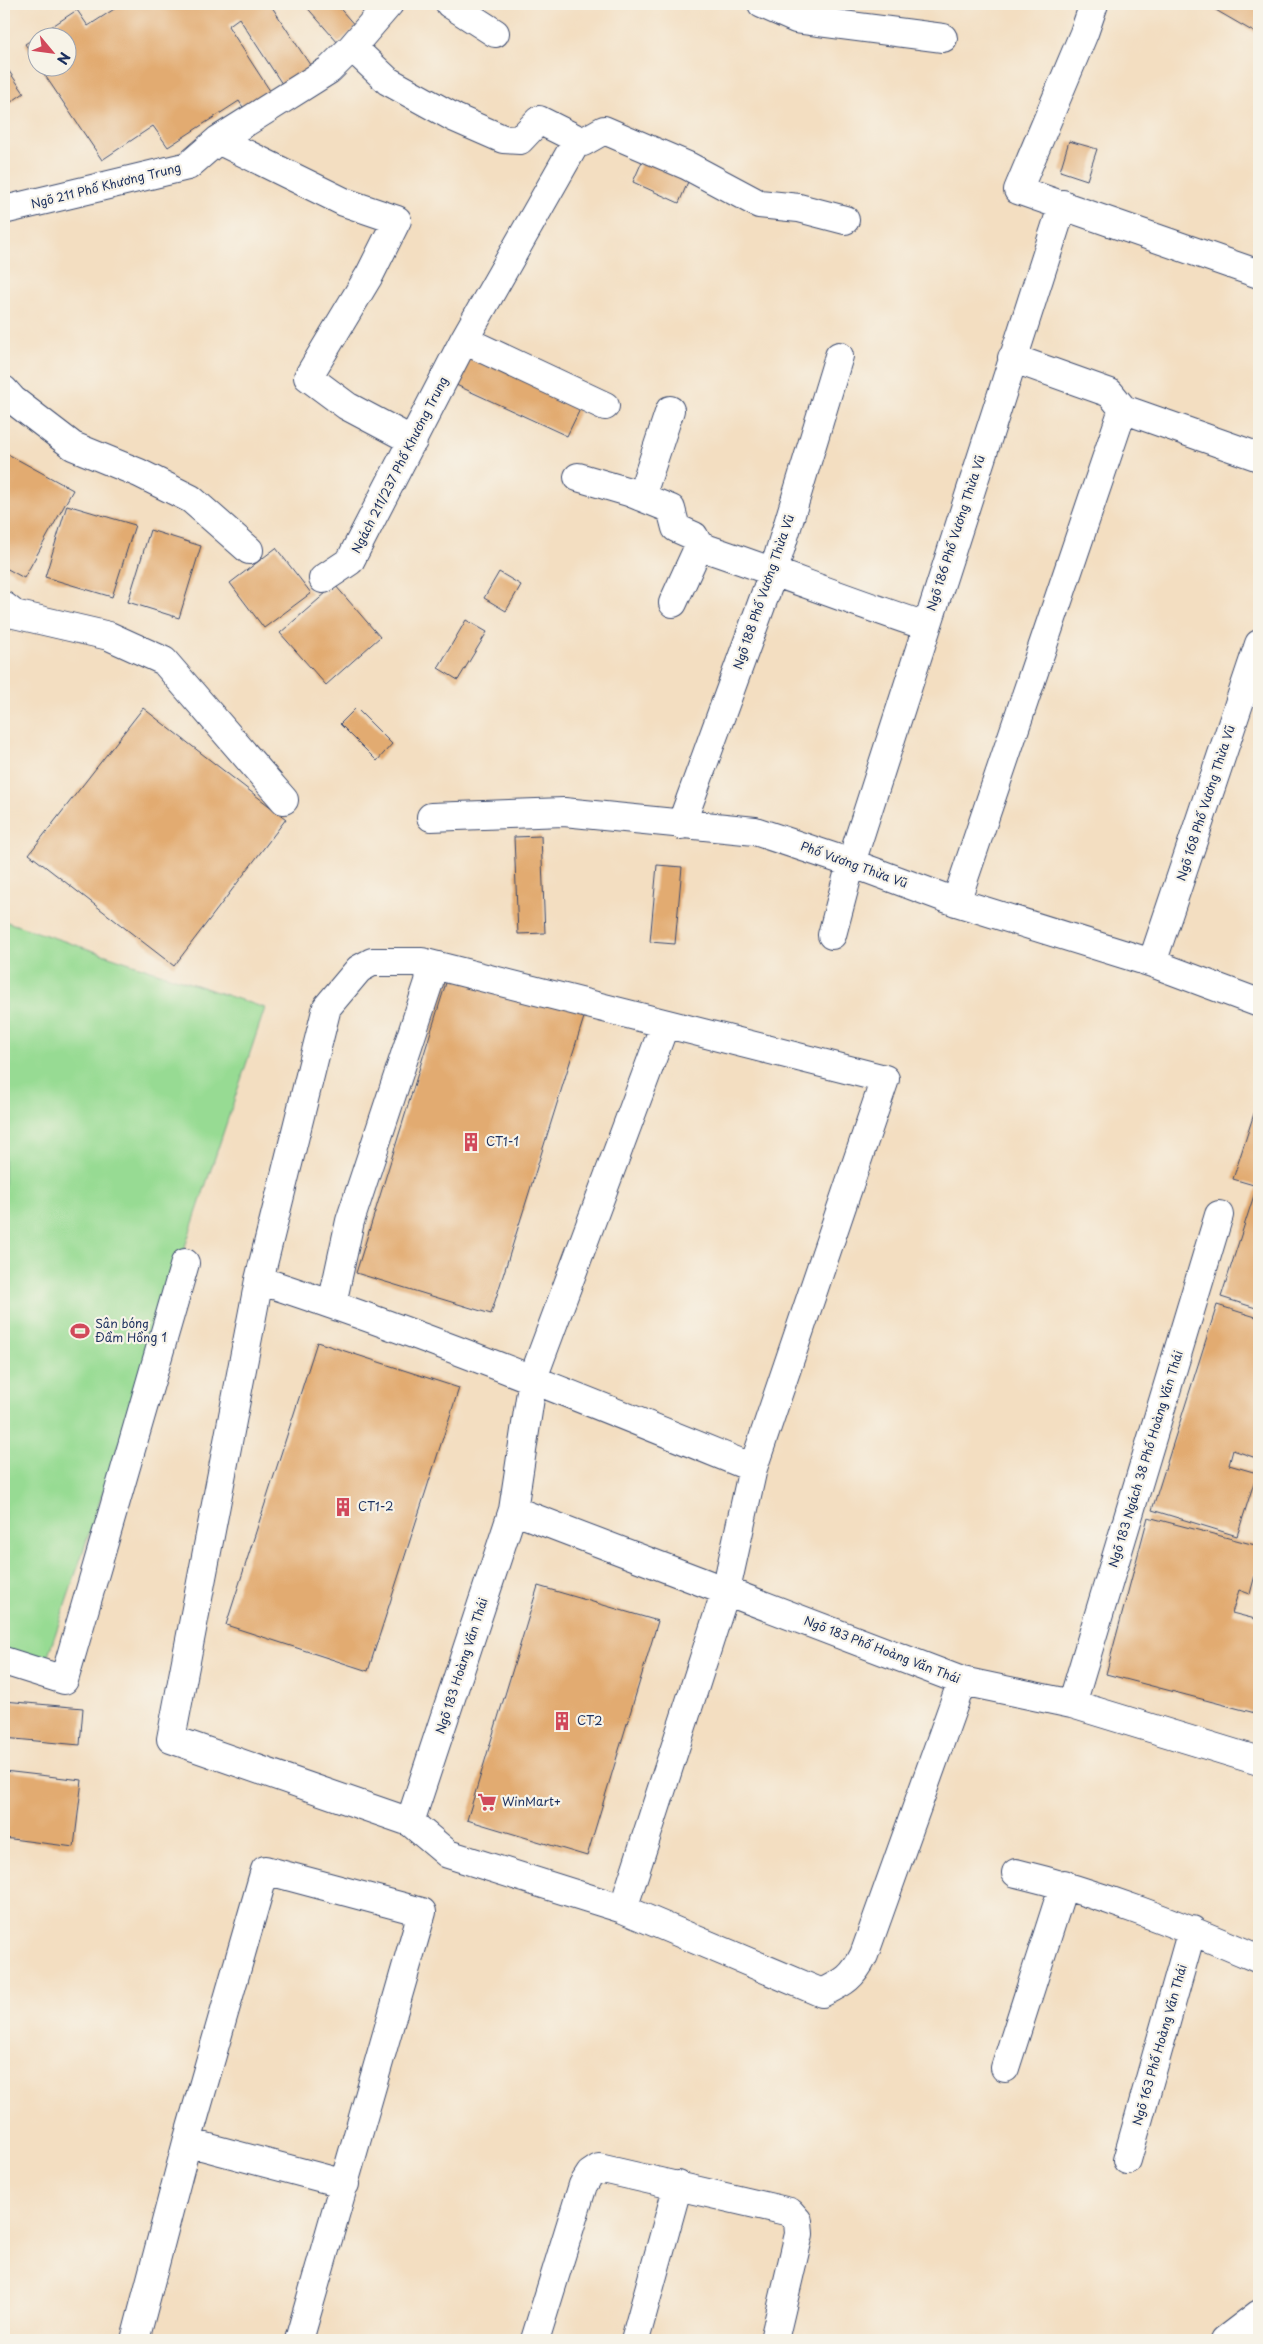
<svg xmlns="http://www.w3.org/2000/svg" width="1263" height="2344" font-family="'Playpen Sans',sans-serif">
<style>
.green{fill:#97db93;stroke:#598578}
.building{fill:#e2ab71}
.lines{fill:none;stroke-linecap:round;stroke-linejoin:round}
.minor-casing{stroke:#3b496d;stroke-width:30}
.minor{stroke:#fff;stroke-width:28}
.labels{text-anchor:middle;stroke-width:4.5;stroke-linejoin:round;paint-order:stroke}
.street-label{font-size:12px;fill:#1b2f5e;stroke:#f7f3e8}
.poi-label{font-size:12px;fill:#1b2f5e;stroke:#f7f3e8;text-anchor:start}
</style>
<rect width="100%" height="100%" fill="#f7f3e8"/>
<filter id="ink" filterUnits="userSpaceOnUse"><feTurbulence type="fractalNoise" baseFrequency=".02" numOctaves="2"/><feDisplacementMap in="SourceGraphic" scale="10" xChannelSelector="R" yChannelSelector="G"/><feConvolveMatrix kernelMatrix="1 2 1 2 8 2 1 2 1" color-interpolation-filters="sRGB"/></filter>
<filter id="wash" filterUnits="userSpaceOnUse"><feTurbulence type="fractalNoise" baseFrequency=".0096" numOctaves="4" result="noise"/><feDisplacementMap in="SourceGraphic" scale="20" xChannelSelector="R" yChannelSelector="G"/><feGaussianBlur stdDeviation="1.12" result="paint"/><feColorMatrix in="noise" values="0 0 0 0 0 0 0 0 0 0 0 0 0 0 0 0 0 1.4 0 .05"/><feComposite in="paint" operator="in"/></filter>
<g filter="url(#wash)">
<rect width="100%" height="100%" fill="#f3dec1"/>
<path class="green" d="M4,921L265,1008L44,1668L4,1655Z"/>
<g id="blocks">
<path class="building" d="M122,4H270L312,68L284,87L239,18L228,26L274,97L248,115L239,101L168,147L153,126L102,160L40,68H68V38H38V63L25,44L77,10L88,26Z
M304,4H336L356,27L338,43Z
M1217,4H1259V35L1214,9Z
M4,64L24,93L4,107Z
M1069,141L1097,149L1087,180L1060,171Z
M644,157L690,177L679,203L633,182Z
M471,348L584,401L567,436L454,384Z
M4,452L73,490L24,578L4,567Z
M67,505L135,525L112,597L45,577Z
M150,530L201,546L179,618L128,602Z
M276,548L311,593L264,628L230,583Z
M499,572L521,585L506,611L484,598Z
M335,585L380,637L326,685L280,633Z
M466,620L487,632L458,680L438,668Z
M143,708L286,819L174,966L29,854Z
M356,708L392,744L377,761L340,724Z
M541,836L545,933L518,934L514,837Z
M657,865L682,867L675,944L650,942Z
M450,970L586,1011L491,1314L356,1273Z
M1259,1098V1309L1221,1297L1257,1186L1233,1179Z
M1217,1305L1259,1318V1459L1233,1450L1229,1465L1257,1473L1237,1536L1152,1510Z
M317,1342L459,1388L368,1671L226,1625Z
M1148,1517L1259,1546V1560L1250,1594L1239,1590L1232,1613L1259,1620V1699L1255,1713L1106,1674Z
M538,1586L658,1621L587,1856L467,1820Z
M4,1701L83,1708L80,1745L4,1738Z
M4,1771L82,1780L74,1847L4,1838Z"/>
</g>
</g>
<g filter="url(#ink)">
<use href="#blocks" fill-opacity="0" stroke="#3b496d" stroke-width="1"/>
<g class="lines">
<g class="minor-casing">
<path id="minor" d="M450,4L495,33
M762,4L796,19L943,38
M1094,4L1084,33L1018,190L1259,274
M352,47L388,81L455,118L503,139L520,140L539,120L583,142L604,130L688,166L759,204L799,208L845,220
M218,140L344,202L397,220L370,274L308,377L347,406L413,441
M4,210L188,166L218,140L329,70L352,47L389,4
M464,340L605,406
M1012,358L1110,393L1123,409
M4,390L13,400L73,446L139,473L191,499L249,550
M1123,409L1259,457
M578,477L629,492L671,509L676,528L694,536L699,546C775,571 849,601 926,626
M641,497L670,410
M323,579L350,561L464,340L578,139
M673,603L699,546
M4,606L14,614L109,636L164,661L284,800
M431,817L564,812L755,831L851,863L956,902L1152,963L1259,1003
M681,825L774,570L839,356
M956,902L1123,409
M832,935L851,863L1063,204
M422,962L885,1079L753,1468L726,1590L623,1909
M1152,963L1259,644
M259,1280C427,1335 590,1402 753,1468
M332,1304L350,1221L429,982C430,973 430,967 422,962H372L359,969L327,1007L259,1280L171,1739L410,1822L448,1854L623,1909L822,1993C845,1982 853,1977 864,1955L962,1681
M513,1510L962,1681L1072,1704L1259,1761
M4,1661L64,1680L185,1263
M1072,1704L1219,1215
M410,1822L513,1510L533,1378L665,1024
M1016,1873C1100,1893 1180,1925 1259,1959
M1005,2068L1064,1884
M187,2142L345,2184
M1127,2160L1192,1930
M135,2340L187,2142L265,1870L422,1912L299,2340
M535,2340L583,2185L590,2174L599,2168L790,2212L798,2221L799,2234L774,2340
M635,2340L678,2185
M1225,2340L1259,2314"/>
</g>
<use href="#minor" class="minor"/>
</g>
</g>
<defs>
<g id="building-bare" transform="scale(1.5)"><path d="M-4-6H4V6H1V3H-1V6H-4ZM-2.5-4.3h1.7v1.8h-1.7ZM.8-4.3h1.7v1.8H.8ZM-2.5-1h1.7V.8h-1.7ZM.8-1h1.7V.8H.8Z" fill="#d1495b" stroke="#f7f3e8" stroke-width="2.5" paint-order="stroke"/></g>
<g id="stadium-bare" transform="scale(1.5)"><path d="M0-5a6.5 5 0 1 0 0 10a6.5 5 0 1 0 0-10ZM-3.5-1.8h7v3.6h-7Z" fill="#d1495b" stroke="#f7f3e8" stroke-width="2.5" paint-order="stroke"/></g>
<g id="supermarket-bare" transform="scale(1.5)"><path d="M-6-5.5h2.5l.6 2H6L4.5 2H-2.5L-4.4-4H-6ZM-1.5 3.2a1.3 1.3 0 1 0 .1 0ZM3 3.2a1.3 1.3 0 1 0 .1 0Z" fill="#d1495b" stroke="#f7f3e8" stroke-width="2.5" paint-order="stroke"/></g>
</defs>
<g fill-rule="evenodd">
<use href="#building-bare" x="471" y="1142"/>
<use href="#stadium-bare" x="80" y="1331"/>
<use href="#building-bare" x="343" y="1507"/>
<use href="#building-bare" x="562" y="1721"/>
<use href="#supermarket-bare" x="487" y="1802"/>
</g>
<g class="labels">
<g class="street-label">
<text transform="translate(106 186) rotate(-14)" y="4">Ngõ 211 Phố Khương Trung</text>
<text transform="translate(400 465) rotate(-63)" y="4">Ngách 211/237 Phố Khương Trung</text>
<text transform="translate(956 533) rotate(-72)" y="4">Ngõ 186 Phố Vương Thừa Vũ</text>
<text transform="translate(764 592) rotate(-71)" y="4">Ngõ 188 Phố Vương Thừa Vũ</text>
<text transform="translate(1206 803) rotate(-72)" y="4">Ngõ 168 Phố Vương Thừa Vũ</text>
<text transform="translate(854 865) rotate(20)" y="4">Phố Vương Thừa Vũ</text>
<text transform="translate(1146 1459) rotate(-73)" y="4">Ngõ 183 Ngách 38 Phố Hoàng Văn Thái</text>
<text transform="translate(882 1650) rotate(21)" y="4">Ngõ 183 Phố Hoàng Văn Thái</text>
<text transform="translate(462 1666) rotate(-72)" y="4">Ngõ 183 Hoàng Văn Thái</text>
<text transform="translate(1160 2045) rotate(-74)" y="4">Ngõ 163 Phố Hoàng Văn Thái</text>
</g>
<g class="poi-label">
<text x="486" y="1146">CT1-1</text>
<text x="95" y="1328">Sân bóng<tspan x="95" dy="14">Đầm Hồng 1</tspan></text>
<text x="358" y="1511">CT1-2</text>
<text x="577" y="1725">CT2</text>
<text x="502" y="1806">WinMart+</text>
</g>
</g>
<rect width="1263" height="2344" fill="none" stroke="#f7f3e8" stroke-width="20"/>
<g transform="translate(52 52) rotate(119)"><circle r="24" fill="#f7f3e8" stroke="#9fa5b1"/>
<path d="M0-4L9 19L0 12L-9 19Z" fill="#d1495b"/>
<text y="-8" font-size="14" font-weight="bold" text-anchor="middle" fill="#1b2f5e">N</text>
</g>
</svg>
